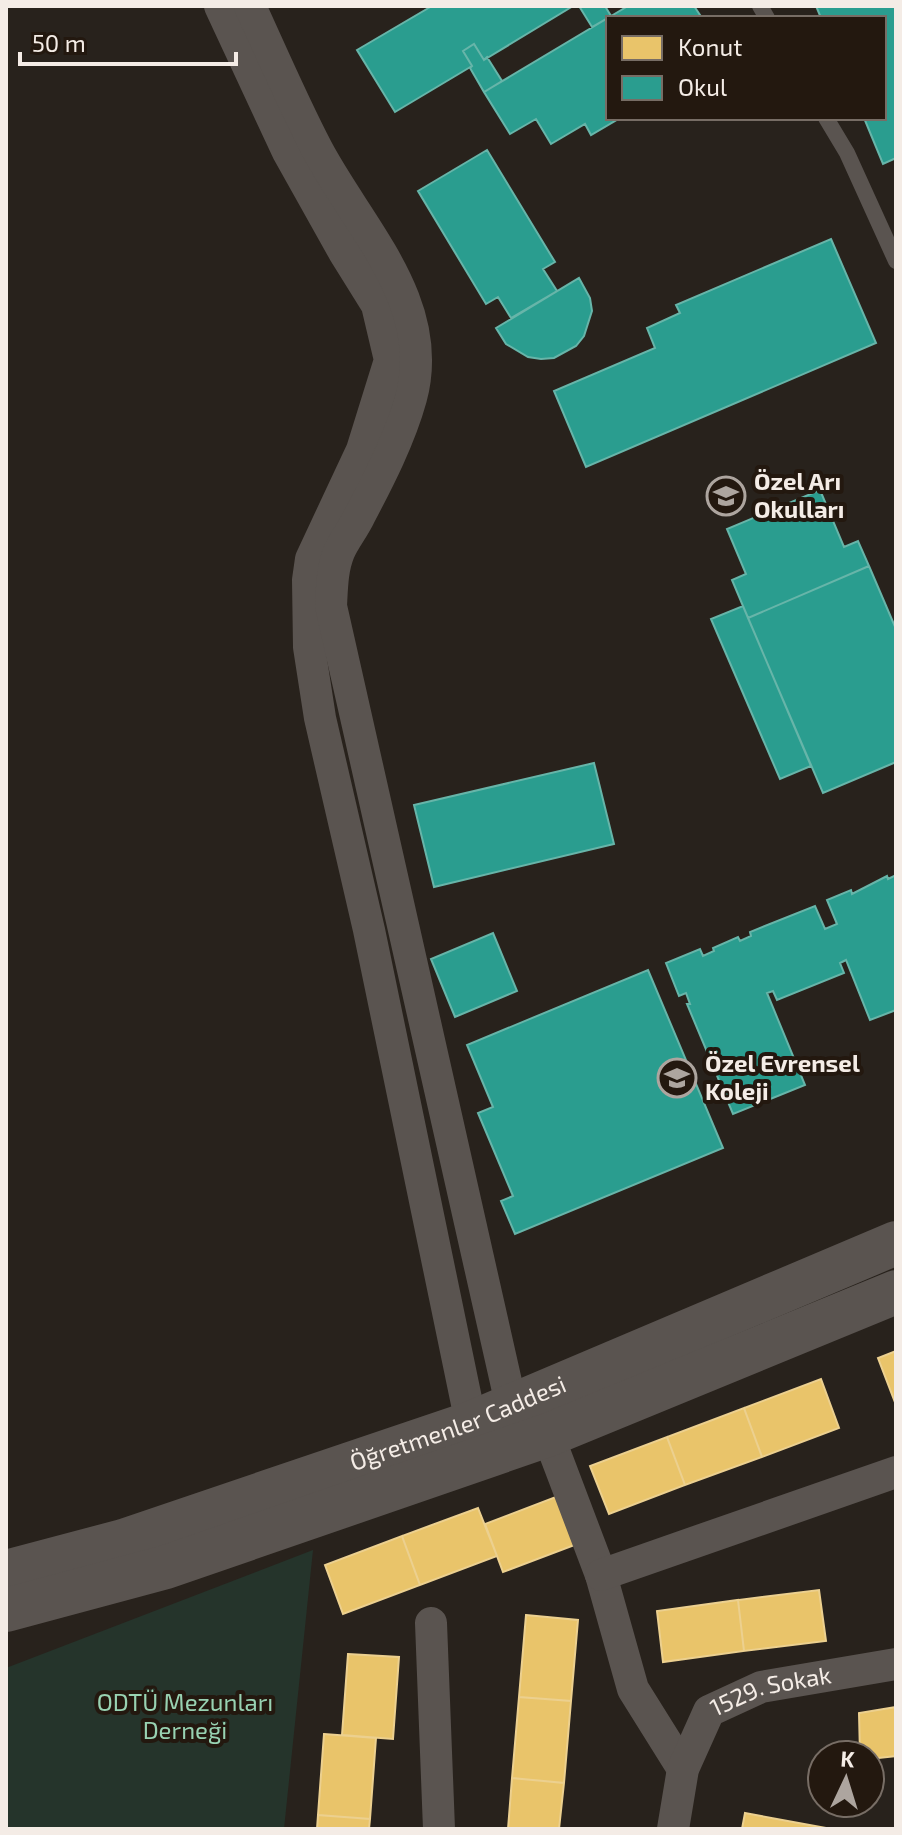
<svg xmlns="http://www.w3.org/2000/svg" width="902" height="1835" font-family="'Exo 2',sans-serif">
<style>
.green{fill:#25342b}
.homes{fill:#e9c46a;stroke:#ecd08f;stroke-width:2}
.schools{fill:#2a9d8f;stroke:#67b5a9;stroke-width:2}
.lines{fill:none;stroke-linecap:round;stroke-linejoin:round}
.lane{stroke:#5a5450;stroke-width:16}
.street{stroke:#5a5450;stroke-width:32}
.secondary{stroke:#5a5450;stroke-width:44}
.labels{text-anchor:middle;stroke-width:8;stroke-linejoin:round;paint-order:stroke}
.poi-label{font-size:24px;font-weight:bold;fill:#f4ece6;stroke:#23180f;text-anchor:start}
.street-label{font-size:24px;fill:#f4ece6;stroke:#23180f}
.park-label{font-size:24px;fill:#98d2b2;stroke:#23180f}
</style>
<rect width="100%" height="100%" fill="#28221c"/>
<path class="green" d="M313,1550L284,1829H6V1668Z"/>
<path class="homes" d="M896,1351V1405L878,1358Z
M821,1379L839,1428L762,1457L744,1408Z
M744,1408L762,1457L685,1485L667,1437Z
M667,1437L685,1485L609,1514L590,1466Z
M561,1495L580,1543L503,1572L485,1524Z
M478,1508L497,1556L420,1585L402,1536Z
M402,1536L420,1585L343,1614L325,1565Z
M819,1590L826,1641L744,1651L738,1600Z
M738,1600L744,1651L663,1662L657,1611Z
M526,1615L578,1620L571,1701L519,1697Z
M348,1654L399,1657L393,1739L342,1735Z
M519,1697L571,1701L564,1783L512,1778Z
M896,1707V1756L870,1759V1755H860L859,1713Z
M324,1734L376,1738L370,1819L318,1815Z
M512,1778L564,1783L559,1829H508Z
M745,1813L826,1828L742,1829Z
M318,1815L370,1819L369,1829H317Z"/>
<path class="schools" d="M432,6H573L484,60L474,44L463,51L472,66L395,112L357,50Z
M579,6H605L611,16L592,27Z
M628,6H694L702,18H608V118H620L591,135L585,124L551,144L536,119L510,134L484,92Z
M816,6H896V158L883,164L864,118H884V18H821Z
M474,44L484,60L487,57L502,81L484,92L470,68L472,66L463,51Z
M487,150L555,262L543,269L557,291L511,318L498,297L486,304L418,191Z
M831,239L876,343L586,467L554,391L655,348L647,328L680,313L676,305Z
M579,278L590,298L592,311L584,336L576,346L554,358L541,359L528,357L506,344L496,328Z
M820,490L844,547L858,541L869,566L748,618L732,580L746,574L727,529Z
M869,566L896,629V762L823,793L748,618Z
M743,606L811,766L780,779L711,619Z
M594,763L614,844L434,887L414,805Z
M896,875V1010L870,1020L846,960L840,963L844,973L777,1000L773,991L767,993L805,1085L733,1114L687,1004H690L686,993L679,996L666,963L700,949L703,956L714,951L713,948L738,937L740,941L751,936L750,932L815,906L825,929L837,924L827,900L851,890L852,894L887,876L888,879Z
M493,933L517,991L455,1017L431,959Z
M648,970L723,1148L515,1234L501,1201L513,1196L478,1113L493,1107L467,1045Z"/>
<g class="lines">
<path class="lane" d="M760,6L767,18
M826,118L847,153L896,261"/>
<g class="street">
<path d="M220,6L288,152L344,252L377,305L390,360L362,450L311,559L308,580L309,647L320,718L369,930L471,1423"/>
<path d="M250,6C272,54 293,103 317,149C358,227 437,303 411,398C400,438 379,479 360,515C354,528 344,540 339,552C332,569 332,588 331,606L511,1404"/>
<path d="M548,1435L601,1575L633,1689L683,1769"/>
<path d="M601,1575L896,1472"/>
<path d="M431,1623L439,1829"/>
<path id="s1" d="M673,1829L683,1769L709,1711L761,1687L896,1664"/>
</g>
<g class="secondary">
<path id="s2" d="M6,1572L123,1541L471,1423L896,1243"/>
<path d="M6,1610L166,1567L548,1435L896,1292"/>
</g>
</g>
<defs>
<g id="school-ring" transform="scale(2)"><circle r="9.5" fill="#23180f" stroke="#ada59f" stroke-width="1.5"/><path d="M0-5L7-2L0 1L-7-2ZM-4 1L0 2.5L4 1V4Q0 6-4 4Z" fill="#ada59f"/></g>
</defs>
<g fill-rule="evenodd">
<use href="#school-ring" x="726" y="496"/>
<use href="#school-ring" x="677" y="1078"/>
</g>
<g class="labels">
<g class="poi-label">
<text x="754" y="490">Özel Arı<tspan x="754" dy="28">Okulları</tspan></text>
<text x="705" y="1072">Özel Evrensel<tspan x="705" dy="28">Koleji</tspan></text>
</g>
<g class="street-label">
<text dy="8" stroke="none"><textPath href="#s2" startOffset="476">Öğretmenler Caddesi</textPath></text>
<text dy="8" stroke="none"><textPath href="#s1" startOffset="190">1529. Sokak</textPath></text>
</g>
<g class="park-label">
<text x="185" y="1711">ODTÜ Mezunları<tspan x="185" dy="28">Derneği</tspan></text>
</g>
</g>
<rect width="902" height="1835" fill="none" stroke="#f4ece6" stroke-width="16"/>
<rect x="606" y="16" width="280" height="104" fill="#23180f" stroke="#776d65" stroke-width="2"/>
<rect x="622" y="36" width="40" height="24" fill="#e9c46a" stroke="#776d65" stroke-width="2"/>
<text x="678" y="56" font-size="24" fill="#f4ece6">Konut</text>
<rect x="622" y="76" width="40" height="24" fill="#2a9d8f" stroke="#776d65" stroke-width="2"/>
<text x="678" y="96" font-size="24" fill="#f4ece6">Okul</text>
<g transform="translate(846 1779) rotate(4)"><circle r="38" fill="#23180f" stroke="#776d65" stroke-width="2"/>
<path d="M0-6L14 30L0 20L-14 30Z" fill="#ada59f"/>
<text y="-12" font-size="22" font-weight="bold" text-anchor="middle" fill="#f4ece6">K</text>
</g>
<path d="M20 52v12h216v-12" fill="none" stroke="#f4ece6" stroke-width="4"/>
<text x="32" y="52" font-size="24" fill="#f4ece6" stroke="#23180f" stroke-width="6" paint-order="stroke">50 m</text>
</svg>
